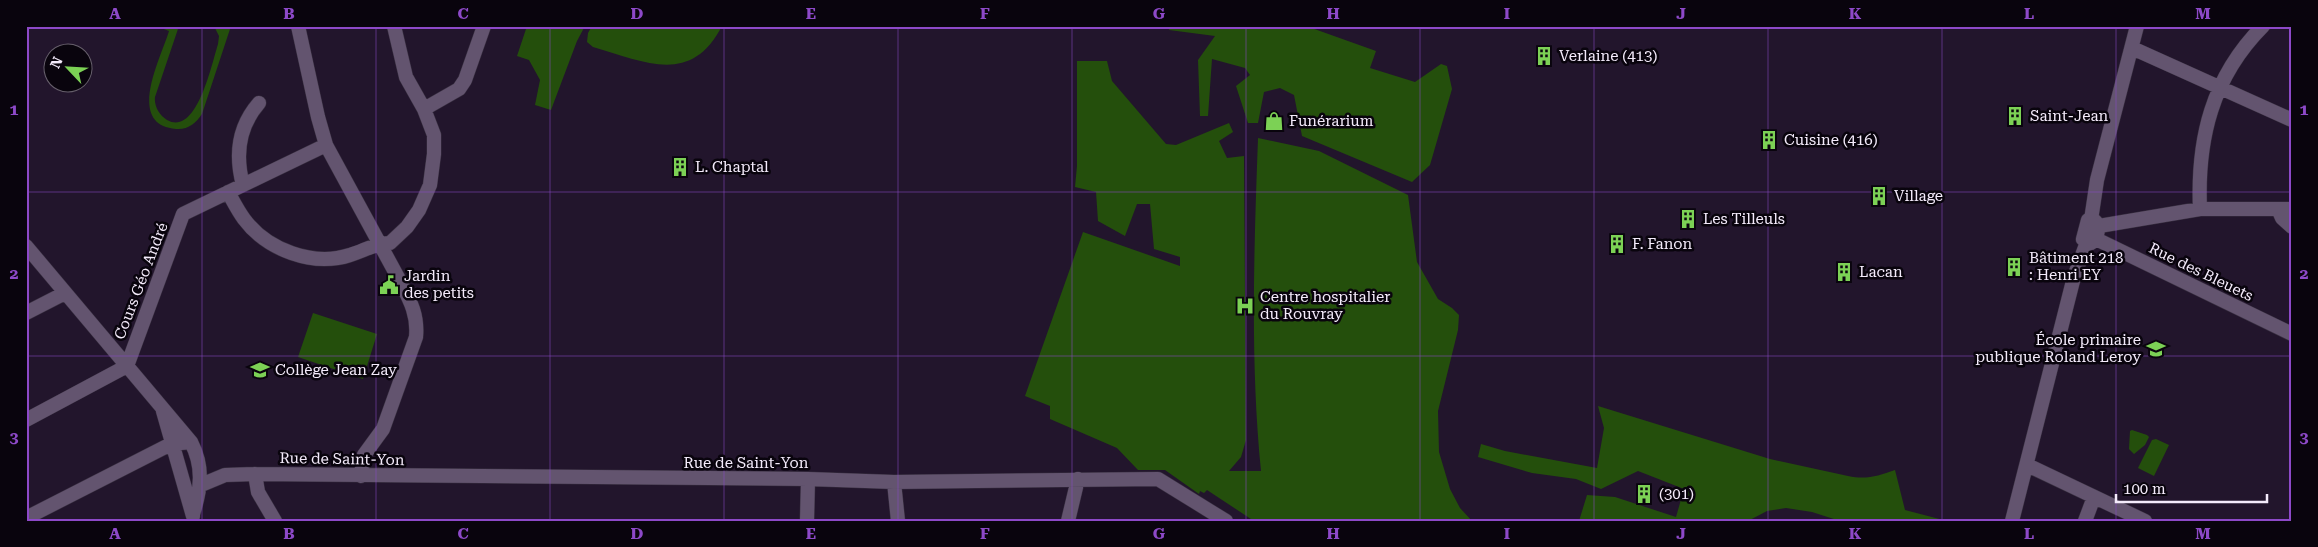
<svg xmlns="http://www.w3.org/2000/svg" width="2318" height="547" font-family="'Roboto Serif',serif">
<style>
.green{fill:#244f0c}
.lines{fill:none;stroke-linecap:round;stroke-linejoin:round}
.minor-casing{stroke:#3a3142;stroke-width:15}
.minor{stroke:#63546f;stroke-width:14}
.grid{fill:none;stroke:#8d49c8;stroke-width:1;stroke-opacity:0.55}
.labels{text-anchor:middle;stroke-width:5;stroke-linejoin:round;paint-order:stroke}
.poi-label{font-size:15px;fill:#f4ebfb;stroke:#09040d;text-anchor:start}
.street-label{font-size:15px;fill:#f4ebfb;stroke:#09040d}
.neatline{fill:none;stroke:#8d49c8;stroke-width:2}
.grid-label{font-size:16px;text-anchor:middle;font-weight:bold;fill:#8d49c8}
</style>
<rect width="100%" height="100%" fill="#22152c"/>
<path class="green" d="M156,26H170V29L171,26H179L155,97C154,106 159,115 167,120C197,137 212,63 218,44L219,36L214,26H223L224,29L225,26H231L202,114C196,123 188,130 176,129C125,125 161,58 169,31Z
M527,26H585L577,41L551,110L535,105L540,80L529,60L517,56Z
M592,26H722C691,86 645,62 593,47L587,42L588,33Z
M1170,26H1306L1376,51L1370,68L1415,82L1441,64L1447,66L1452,89L1430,165L1412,182L1302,136L1294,95L1280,88L1264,92L1258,123H1248L1236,86L1250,75L1245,68L1212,59L1208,116H1200L1198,60L1215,36L1169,30Z
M1077,61H1107L1112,81L1166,144L1176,145L1229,123L1233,132L1219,141L1227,158L1244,156L1246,440L1241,457L1229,471H1261C1250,360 1254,249 1258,138L1319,151L1408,195L1417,262L1438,299L1452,308L1459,315L1458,330L1438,411L1439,452L1450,489L1460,508L1472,521H1254L1207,490L1204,493L1200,491L1199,494L1165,470H1138L1117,448L1050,419V406L1025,396L1083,232L1180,266V257L1154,249L1150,204H1137L1125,236L1098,221L1096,192L1075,187L1077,166Z
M313,313L377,334L363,379L298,357Z
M1598,406L1770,459L1848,476C1866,480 1878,476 1895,470L1905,510L1947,521H1840L1812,512L1786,508L1767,511L1748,521H1579L1587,495L1615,497L1676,517L1684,489L1638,471L1601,489L1576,479L1532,473L1478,457L1481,444L1505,451L1597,468L1604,428Z
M2132,430L2147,435L2149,437L2145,445L2134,454L2129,449L2130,431Z
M2156,439L2169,445L2154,476L2138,468L2152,440Z"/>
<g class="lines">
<g class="minor-casing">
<path id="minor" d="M298,26L318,117L326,145L401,283C411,302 418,316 416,337L383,429L364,455L361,476
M2132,48L2292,120
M424,109L459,89L465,80L484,26
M243,185C235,155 238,127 259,103
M228,192C233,201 238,211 244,219C267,250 313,267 350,255C364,251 375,243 390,243L407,227L419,210L430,185L434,154V135L424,109L406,77L394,26
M2200,209C2197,139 2212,77 2263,26
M2278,209L2282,218L2292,227
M2088,220L2095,221L2099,226L2096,239L2091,243L2083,239Z
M2091,220L2097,180L2137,26
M2099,226L2200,209H2292
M2096,239L2292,334
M26,246L191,442C204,467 201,489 193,514
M26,313L65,293
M163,411L193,516
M26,420L127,366L183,214L326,145
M2027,465L2145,521
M255,474L258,492L275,521
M894,482L898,521
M201,485L225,475L255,474L808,479L894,482L1158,479L1226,521
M26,518L171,444L191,442
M807,521L808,479
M1068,521L1078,479
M2012,521L2074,277L2087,242
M2085,521L2094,497"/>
</g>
<use href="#minor" class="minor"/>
</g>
<path class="grid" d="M202,26V521M376,26V521M550,26V521M724,26V521M898,26V521M1072,26V521M1246,26V521M1420,26V521M1594,26V521M1768,26V521M1942,26V521M2116,26V521M26,192H2292M26,356H2292"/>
<defs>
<g id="building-bare" transform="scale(1.5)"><path d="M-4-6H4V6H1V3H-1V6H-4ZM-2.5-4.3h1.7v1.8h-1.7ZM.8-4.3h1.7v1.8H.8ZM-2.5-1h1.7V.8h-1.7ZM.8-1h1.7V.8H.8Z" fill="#7cd155" stroke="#09040d" stroke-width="2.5" paint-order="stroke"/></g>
<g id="shop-bare" transform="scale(1.5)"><path d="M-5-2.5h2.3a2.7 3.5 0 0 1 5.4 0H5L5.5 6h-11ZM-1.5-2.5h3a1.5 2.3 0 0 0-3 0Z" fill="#7cd155" stroke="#09040d" stroke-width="2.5" paint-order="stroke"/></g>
<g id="civic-bare" transform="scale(1.5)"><path d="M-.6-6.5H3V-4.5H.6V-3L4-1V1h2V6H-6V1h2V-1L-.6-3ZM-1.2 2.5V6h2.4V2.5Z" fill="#7cd155" stroke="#09040d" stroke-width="2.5" paint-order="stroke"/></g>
<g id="hospital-bare" transform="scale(1.5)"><path d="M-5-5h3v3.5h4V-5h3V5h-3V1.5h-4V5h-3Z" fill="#7cd155" stroke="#09040d" stroke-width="2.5" paint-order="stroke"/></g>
<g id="school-bare" transform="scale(1.5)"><path d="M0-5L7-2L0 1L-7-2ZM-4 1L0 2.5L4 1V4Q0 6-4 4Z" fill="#7cd155" stroke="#09040d" stroke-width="2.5" paint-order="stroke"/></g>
</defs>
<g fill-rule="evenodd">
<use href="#building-bare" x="1544" y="56"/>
<use href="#building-bare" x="2015" y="116"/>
<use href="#shop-bare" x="1274" y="121"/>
<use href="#building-bare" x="1769" y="140"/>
<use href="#building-bare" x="680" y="167"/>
<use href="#building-bare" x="1879" y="196"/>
<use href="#building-bare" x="1688" y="219"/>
<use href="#building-bare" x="1617" y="244"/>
<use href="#building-bare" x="2014" y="267"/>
<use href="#building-bare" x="1844" y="272"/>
<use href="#civic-bare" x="389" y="285"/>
<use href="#hospital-bare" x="1245" y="306"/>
<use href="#school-bare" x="2156" y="349"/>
<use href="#school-bare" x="260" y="370"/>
<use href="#building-bare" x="1644" y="494"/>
</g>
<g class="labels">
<g class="poi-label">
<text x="1559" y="61">Verlaine (413)</text>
<text x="2030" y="121">Saint-Jean</text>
<text x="1289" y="126">Funérarium</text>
<text x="1784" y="145">Cuisine (416)</text>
<text x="695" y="172">L. Chaptal</text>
<text x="1894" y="201">Village</text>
<text x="1703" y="224">Les Tilleuls</text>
<text x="1632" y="249">F. Fanon</text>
<text x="2029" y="263">Bâtiment 218<tspan x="2029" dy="17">: Henri EY</tspan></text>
<text x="1859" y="277">Lacan</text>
<text x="404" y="281">Jardin<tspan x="404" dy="17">des petits</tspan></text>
<text x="1260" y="302">Centre hospitalier<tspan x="1260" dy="17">du Rouvray</tspan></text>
<text x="2141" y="345" text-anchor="end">École primaire<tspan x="2141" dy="17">publique Roland Leroy</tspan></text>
<text x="275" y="375">Collège Jean Zay</text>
<text x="1659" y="499">(301)</text>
</g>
<g class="street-label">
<text transform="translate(2201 272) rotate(26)" y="5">Rue des Bleuets</text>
<text transform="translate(141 281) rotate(-69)" y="5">Cours Géo André</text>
<text transform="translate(342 459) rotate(1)" y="5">Rue de Saint-Yon</text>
<text x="746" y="468">Rue de Saint-Yon</text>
</g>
</g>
<rect width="2318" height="547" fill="none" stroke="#09040d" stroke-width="55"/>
<g transform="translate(68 68) rotate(295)"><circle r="24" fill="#09040d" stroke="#67606c"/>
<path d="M0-4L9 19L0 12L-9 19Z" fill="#7cd155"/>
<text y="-8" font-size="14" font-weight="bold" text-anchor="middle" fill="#f4ebfb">N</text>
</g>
<path d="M2116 494v8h151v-8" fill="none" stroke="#f4ebfb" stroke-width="2.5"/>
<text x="2123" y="494" font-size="15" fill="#f4ebfb" stroke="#09040d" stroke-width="4" paint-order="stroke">100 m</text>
<rect x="28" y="28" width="2262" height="492" class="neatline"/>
<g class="grid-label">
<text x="115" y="19">A</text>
<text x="289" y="19">B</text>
<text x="463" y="19">C</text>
<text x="637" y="19">D</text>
<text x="811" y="19">E</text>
<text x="985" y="19">F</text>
<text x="1159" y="19">G</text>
<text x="1333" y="19">H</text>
<text x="1507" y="19">I</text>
<text x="1681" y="19">J</text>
<text x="1855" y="19">K</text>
<text x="2029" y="19">L</text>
<text x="2203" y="19">M</text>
<text x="14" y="115">1</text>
<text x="2304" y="115">1</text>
<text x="14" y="279">2</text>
<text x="2304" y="279">2</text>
<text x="14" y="443">3</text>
<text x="2304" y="443">3</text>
<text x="115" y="539">A</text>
<text x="289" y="539">B</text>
<text x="463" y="539">C</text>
<text x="637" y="539">D</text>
<text x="811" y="539">E</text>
<text x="985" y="539">F</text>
<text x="1159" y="539">G</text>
<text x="1333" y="539">H</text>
<text x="1507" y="539">I</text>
<text x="1681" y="539">J</text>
<text x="1855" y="539">K</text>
<text x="2029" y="539">L</text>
<text x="2203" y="539">M</text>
</g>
</svg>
